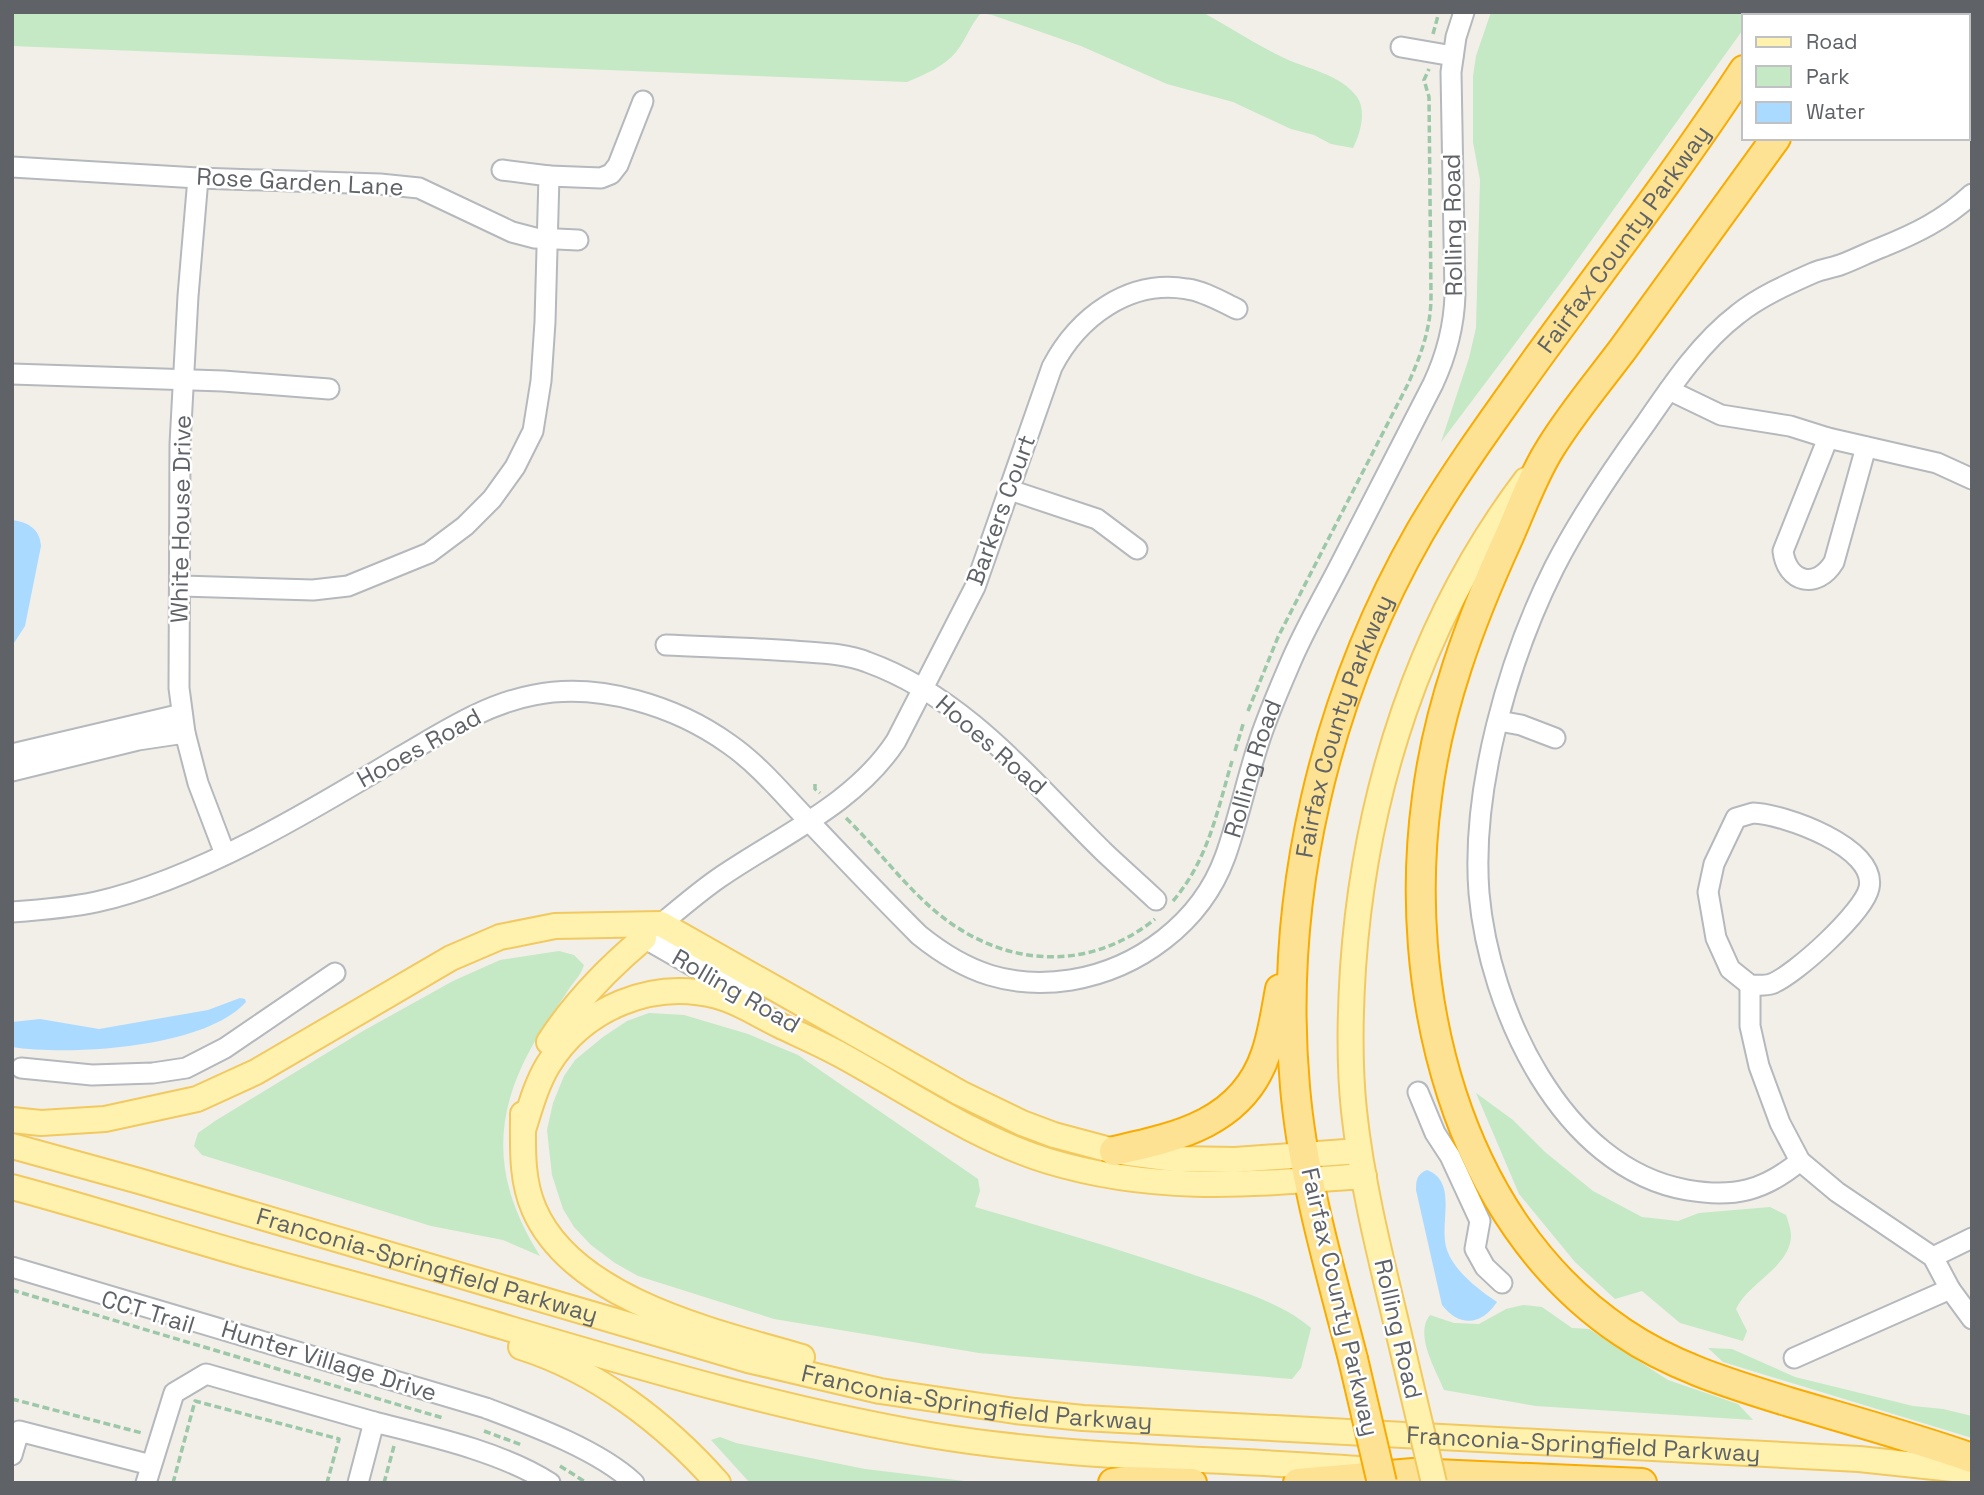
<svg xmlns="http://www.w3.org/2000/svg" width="1984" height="1495" font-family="'Space Grotesk',sans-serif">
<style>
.green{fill:#c5e8c5}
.water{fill:#aadaff}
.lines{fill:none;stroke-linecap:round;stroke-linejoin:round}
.minor-casing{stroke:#b5b8bc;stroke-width:23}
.major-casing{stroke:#f2c960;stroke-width:28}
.highway-casing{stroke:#f9ab00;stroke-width:32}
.path{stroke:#9cc7a9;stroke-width:3.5;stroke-dasharray:7 3.5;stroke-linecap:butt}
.minor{stroke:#fff;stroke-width:19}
.major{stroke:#fff2af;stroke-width:24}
.highway{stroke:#fde293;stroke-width:28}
.major-bridge-casing{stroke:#f2c960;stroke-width:28;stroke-linecap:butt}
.highway-bridge-casing{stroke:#f9ab00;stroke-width:32;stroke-linecap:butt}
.major-bridge{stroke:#fff2af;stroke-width:24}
.highway-bridge{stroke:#fde293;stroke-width:28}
.labels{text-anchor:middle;stroke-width:5;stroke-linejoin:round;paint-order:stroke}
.street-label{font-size:24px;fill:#5f6368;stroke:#fff}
</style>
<rect width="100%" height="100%" fill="#f1efe8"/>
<path class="green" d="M12,12H1202C1229,27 1255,44 1282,57C1306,69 1341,74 1357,97C1367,111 1360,134 1353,148L1331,144L1314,135L1291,129L1233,102L1167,84L1081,46L992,15L981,13C970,25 966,40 956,52C945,66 924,75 907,82L12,46Z
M1491,12H1753L1751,16H1744L1742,31L1565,277L1441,442L1469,358L1476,328L1480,180L1473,142V76L1476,56Z
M559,951L574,955L584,965C580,977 573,982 567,992C559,1004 551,1016 543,1028C492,1108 489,1175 540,1256L503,1240L431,1226L202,1155L194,1146L198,1133L215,1121L363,1031L453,981L500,960Z
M649,1013L684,1015L748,1034L798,1055L978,1179L980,1191L975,1207C1051,1229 1126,1251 1200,1277C1237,1290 1281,1302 1311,1328L1301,1368L1292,1379L979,1353L774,1319L638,1276L615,1263L591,1245L574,1227L563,1209L552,1175L547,1130L553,1103L564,1076L575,1060L603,1037L627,1021Z
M1476,1093L1513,1120L1545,1152L1593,1191L1642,1217L1678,1221L1699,1213L1770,1207L1786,1215C1788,1221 1791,1229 1791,1236C1790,1267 1747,1284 1736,1309L1747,1331L1743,1341L1680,1323L1642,1291L1615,1299L1575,1262L1519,1194Z
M1523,1305L1542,1307L1572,1328L1589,1329L1668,1380L1738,1404L1753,1420L1536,1406L1444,1390C1436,1370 1414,1335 1430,1315L1454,1323L1479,1324L1506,1309Z
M1708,1348L1732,1349L1795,1377L1913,1406L1943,1409L1972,1416V1438L1723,1362Z
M720,1437L736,1443L865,1469L981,1483H750L711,1440Z"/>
<path class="water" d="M12,520C28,522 40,529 41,546L25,626L12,646Z
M240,998L245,999L246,1002C205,1048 70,1056 12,1047V1022L40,1019L99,1029L208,1010Z
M1427,1170C1459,1182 1438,1225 1447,1250C1454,1271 1479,1290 1497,1302C1482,1325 1460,1328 1442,1305L1416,1190C1416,1180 1417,1174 1427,1170Z"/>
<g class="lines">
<g class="minor-casing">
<g id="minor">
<path d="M1401,47L1453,56"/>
<path d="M12,167L198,178L380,184L419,188L512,232L535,238L578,240"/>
<path d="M549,176L601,178L611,174L618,165L643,101"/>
<path d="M198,178L188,296L180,444L179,688L185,733L198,783L225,854"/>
<path d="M12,374L223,381L329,389"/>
<path d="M1669,390L1721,415L1790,426L1828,438L1937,463L1972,479"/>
<path d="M1828,438L1783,551C1787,583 1817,590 1834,562L1866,447"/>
<path d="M1010,490L1097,519L1137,549"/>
<path d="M181,586L313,590L348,586L429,553L465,526L492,499L515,467L533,431L541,381L545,322L549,176L502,170"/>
<path d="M666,645C709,647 751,648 794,651C818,653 844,653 867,662C967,698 1032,782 1105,853C1122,869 1139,884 1156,900"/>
<path d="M1499,721L1521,725L1555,738"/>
<path d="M12,754L182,714"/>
<path d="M12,771L138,740L185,733"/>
<path d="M1753,813C1783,814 1878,847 1869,888C1864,912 1794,976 1771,984C1765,986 1757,985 1750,985L1730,969L1716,938L1708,892L1714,864L1736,818Z"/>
<path id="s1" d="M12,912C40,910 68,908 96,902C150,890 204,866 253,841C304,815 352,786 400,757C442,733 485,704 534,695C599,682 676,706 729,744C758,764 781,792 805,817C843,857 880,896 919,935C966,973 1010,989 1071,980C1138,969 1201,923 1225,857C1238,821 1246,782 1258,745C1266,719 1278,692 1289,666C1303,632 1322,600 1339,567C1370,506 1402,445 1433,384C1447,354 1454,327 1455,295L1451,72L1456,37L1464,12"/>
<path d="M1750,985V1026L1759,1066L1780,1123L1800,1161L1837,1192L1933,1257L1950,1289L1972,1319"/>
<path d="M754,1001L644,938C669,918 693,896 719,878C780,836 855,804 896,741L975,587L1052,367C1078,317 1129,279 1187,289C1204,291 1222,302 1237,309"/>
<path d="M21,1068L92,1075L153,1073L186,1068L225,1048L335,973"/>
<path d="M1418,1092L1435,1133L1450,1156L1480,1221L1475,1249L1485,1267L1502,1283"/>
<path d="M1800,1161C1764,1191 1734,1198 1687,1190C1561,1168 1489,1008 1479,893C1471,790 1508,660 1554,568C1580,517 1612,470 1646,423C1672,385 1701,342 1738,314C1759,297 1788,284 1813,273C1822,269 1831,268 1840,265C1854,260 1867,253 1880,248C1915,234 1944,220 1972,194"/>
<path d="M1933,1257L1972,1238"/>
<path d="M12,1267L486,1408C531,1425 599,1450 634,1483"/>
<path d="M1794,1358L1950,1289"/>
<path d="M12,1455L19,1431L151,1465"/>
<path d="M146,1483L174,1393L206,1374L374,1422"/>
<path d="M358,1483L374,1422C430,1436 502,1452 550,1483"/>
</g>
</g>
<g class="major-casing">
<g id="major">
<path d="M549,1042C575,1002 607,969 644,938"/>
<path d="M523,1114C523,1147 521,1179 534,1209C573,1300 716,1332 802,1357"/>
<path d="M12,1120L41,1123L105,1119L197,1099L256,1072L451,958L500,937L555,926L661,924L960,1093L1022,1123L1054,1135L1114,1151L1175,1159L1235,1160L1359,1151"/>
<path d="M523,1130C530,1108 536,1085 548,1065C583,1008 652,979 717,996C740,1002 758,1015 779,1025C800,1035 821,1044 841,1055C909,1092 974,1138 1048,1161C1157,1194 1253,1184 1364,1176"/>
<path id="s2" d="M12,1146L139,1181L748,1360L880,1391L1015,1411L1083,1418L1859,1459L1972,1471"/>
<path d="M12,1187C91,1208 168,1233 246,1255C326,1277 407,1298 487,1322C633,1365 779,1409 930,1435C1072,1459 1216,1458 1359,1469"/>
<path d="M521,1347C597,1371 665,1423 718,1483"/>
<path d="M1405,1360C1386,1278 1363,1195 1354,1111C1349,1064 1350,1015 1353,968C1365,793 1420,620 1526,480"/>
</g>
</g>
<g class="highway-casing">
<g id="highway">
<path d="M1778,16L1780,12"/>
<path d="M1852,16L1854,12"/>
<path d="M1776,138C1725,208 1674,278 1623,349C1599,381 1572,413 1551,447C1533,475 1521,510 1507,541C1470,622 1438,708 1427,797C1401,988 1454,1219 1622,1332C1673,1367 1731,1384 1789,1402C1850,1420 1912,1437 1972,1458"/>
<path d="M1114,1151C1177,1137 1243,1123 1266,1053C1273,1033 1276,1010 1280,989"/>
<path id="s3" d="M1353,1359C1330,1270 1303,1180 1295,1087C1278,896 1325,698 1420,532C1455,472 1496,416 1536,360C1606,264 1679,169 1744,70"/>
<path d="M1113,1483L1128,1481L1192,1483"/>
<path d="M1298,1483L1413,1473L1642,1483"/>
</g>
</g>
<path class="path" d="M1433,34L1439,12
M1248,711L1278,637L1408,384C1421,355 1431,328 1431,296L1429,97L1424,80L1429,69
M1235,751L1244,721
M815,784V789L820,793
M846,818C877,848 902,883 935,911C1001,967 1087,974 1155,919
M1173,901C1208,860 1217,812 1232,761
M12,1290L443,1418
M12,1399L142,1433
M484,1431L522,1445
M560,1466L587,1483
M173,1483L195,1401L339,1439L327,1483
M384,1483L394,1446"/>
<use href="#minor" class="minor"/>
<use href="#major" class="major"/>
<use href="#highway" class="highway"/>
<g class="major-bridge-casing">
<path id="major-bridge" d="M1405,1360L1434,1483"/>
</g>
<g class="highway-bridge-casing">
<path id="highway-bridge" d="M1353,1359L1382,1483"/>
</g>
<use href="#major-bridge" class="major-bridge"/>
<use href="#highway-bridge" class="highway-bridge"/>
</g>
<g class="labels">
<g class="street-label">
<text transform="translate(300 182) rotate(3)" y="8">Rose Garden Lane</text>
<text transform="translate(1453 225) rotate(-91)" y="8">Rolling Road</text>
<text dy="8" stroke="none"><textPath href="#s3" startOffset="1213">Fairfax County Parkway</textPath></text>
<text transform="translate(1001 510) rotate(-70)" y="8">Barkers Court</text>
<text transform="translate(181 519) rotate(-89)" y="8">White House Drive</text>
<text dy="8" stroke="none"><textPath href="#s3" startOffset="646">Fairfax County Parkway</textPath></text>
<text transform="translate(991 745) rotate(41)" y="8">Hooes Road</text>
<text transform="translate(419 748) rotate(-29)" y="8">Hooes Road</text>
<text dy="8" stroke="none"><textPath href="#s1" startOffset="1510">Rolling Road</textPath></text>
<text transform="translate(736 991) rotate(30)" y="8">Rolling Road</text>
<text dy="8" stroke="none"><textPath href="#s2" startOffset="432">Franconia-Springfield Parkway</textPath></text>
<text transform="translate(1340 1302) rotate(77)" y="8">Fairfax County Parkway</text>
<text transform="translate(148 1312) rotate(17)" y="8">CCT Trail</text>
<text transform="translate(1398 1329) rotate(77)" y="8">Rolling Road</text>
<text transform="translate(329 1361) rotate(17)" y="8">Hunter Village Drive</text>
<text dy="8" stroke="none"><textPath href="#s2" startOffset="999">Franconia-Springfield Parkway</textPath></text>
<text dy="8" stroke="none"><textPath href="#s2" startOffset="1608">Franconia-Springfield Parkway</textPath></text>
</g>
</g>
<rect width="1984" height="1495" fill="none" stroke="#5f6368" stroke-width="28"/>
<rect x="1742" y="14" width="228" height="126" fill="#ffffff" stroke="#bfc1c3" stroke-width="2"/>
<rect x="1756" y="37" width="35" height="10" fill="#fff2af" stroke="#bfc1c3" stroke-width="2"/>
<text x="1806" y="49" font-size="21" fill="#5f6368">Road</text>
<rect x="1756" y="66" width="35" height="21" fill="#c5e8c5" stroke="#bfc1c3" stroke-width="2"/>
<text x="1806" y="84" font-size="21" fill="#5f6368">Park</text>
<rect x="1756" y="102" width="35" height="21" fill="#aadaff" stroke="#bfc1c3" stroke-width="2"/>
<text x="1806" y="119" font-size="21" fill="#5f6368">Water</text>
</svg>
